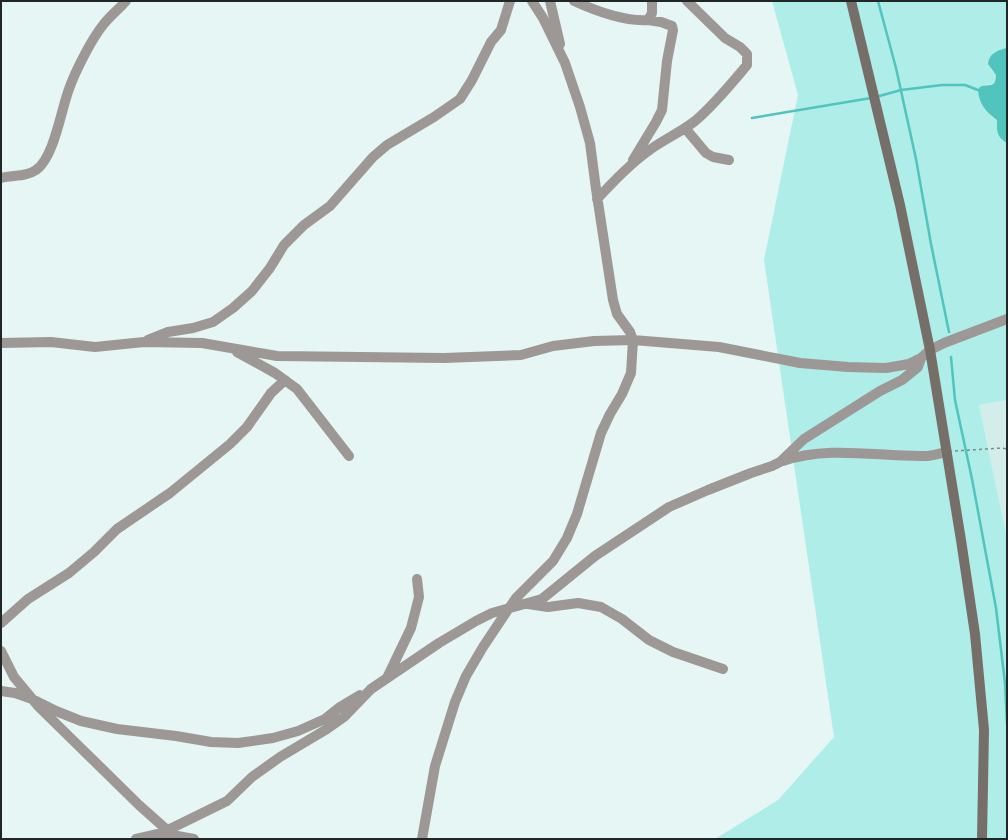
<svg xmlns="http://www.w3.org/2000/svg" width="1008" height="840" font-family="Helvetica,sans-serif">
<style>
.built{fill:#d2edea}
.green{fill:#aeede8}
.water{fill:#50c4bd}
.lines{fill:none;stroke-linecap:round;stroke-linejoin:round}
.stream{stroke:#50c4bd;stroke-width:2.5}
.path{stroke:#7e8a89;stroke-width:1.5;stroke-dasharray:3 3;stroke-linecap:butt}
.minor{stroke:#9d9895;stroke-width:10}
.secondary{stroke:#756e69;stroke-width:10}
</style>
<rect width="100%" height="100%" fill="#e5f6f4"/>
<path class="built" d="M1007,400V534L1006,535L979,405Z"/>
<path class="green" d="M772,1H1007V49L1006,48L991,69L996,75V81L993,84L984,85L991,116L997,120C997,132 996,136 1007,143V400L979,405L1006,534H1007V839H715L778,800L834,737L764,260L798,95Z"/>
<path class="water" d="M1006,48L1007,49V143C996,136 997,132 997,120C986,112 979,104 978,90L980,87C989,83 996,89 996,75L988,64C989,54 996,51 1006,48Z"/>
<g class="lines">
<path class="stream" d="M878,1L896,68L916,159L931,244L949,332
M876,97L901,90L942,85H965L978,90
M752,118L871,98
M951,357L955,400L972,479L996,608L1005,683L1007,724"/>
<path class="path" d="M955,451L1002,448L1007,449"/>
<path class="minor" d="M550,1L560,44
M574,1C596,11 624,22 648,20L652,13V1
M685,128L706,153L713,157L729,160
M633,160L656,122L662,110L667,61L673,30L672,26L661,22L648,20
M1,178C13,175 26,177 36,170C54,158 61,110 69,89C75,72 91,40 103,25C110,16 119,9 126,1
M597,199C614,181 631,163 651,149C665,139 681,132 695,121C714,105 731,84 747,65V54L740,47L725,38L687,1
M148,340L168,332L193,328L213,322L233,308L252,291L270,268L284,245L304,225L330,206L373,157L387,145L434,117L460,99L472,80L491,42L501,30L510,1
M1,343L51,342L95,347L144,342L202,343L277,356L444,358L521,355L553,346L594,341L633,340L719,347L800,363L848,367L886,368L909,364L921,358L930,350L944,343L1007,319
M237,352L275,373L297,389L349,456
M783,461C830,445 878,457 925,456C932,456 940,453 947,452
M528,604L548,607L578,603L601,607L622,619L649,640L673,652L723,669
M1,623L28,599L69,573L94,552L117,529L170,493L230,444L247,427L271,393L285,380
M1,651L14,677L39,707L139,805L167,830
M387,678L411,628L419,597L417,579
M1,691L15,693L32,699L56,711L81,721L117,729L176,736L211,742L238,743L273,738L298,731L325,719L340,707L360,695
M158,834L174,827L227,801L252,777L280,757L327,729L344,717L371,689L439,643L476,621L492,613L542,599L595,556L669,507L708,490L751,473L772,466L780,462L804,439L880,391L902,380L918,367L921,358
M136,839L158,834L172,835L194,839
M422,839L435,766L455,702L466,676L483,647L503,617L516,598L553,561L567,538L577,514L601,433L610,414L622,394L631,373L633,340L630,332L617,314L613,300L596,189L590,143L580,107L565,63L543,18L532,1"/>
<path class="secondary" d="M851,1L900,205L930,350L961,540L975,634L984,730L982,839"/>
</g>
<rect width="1008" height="840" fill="none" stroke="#212727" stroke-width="4"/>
</svg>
